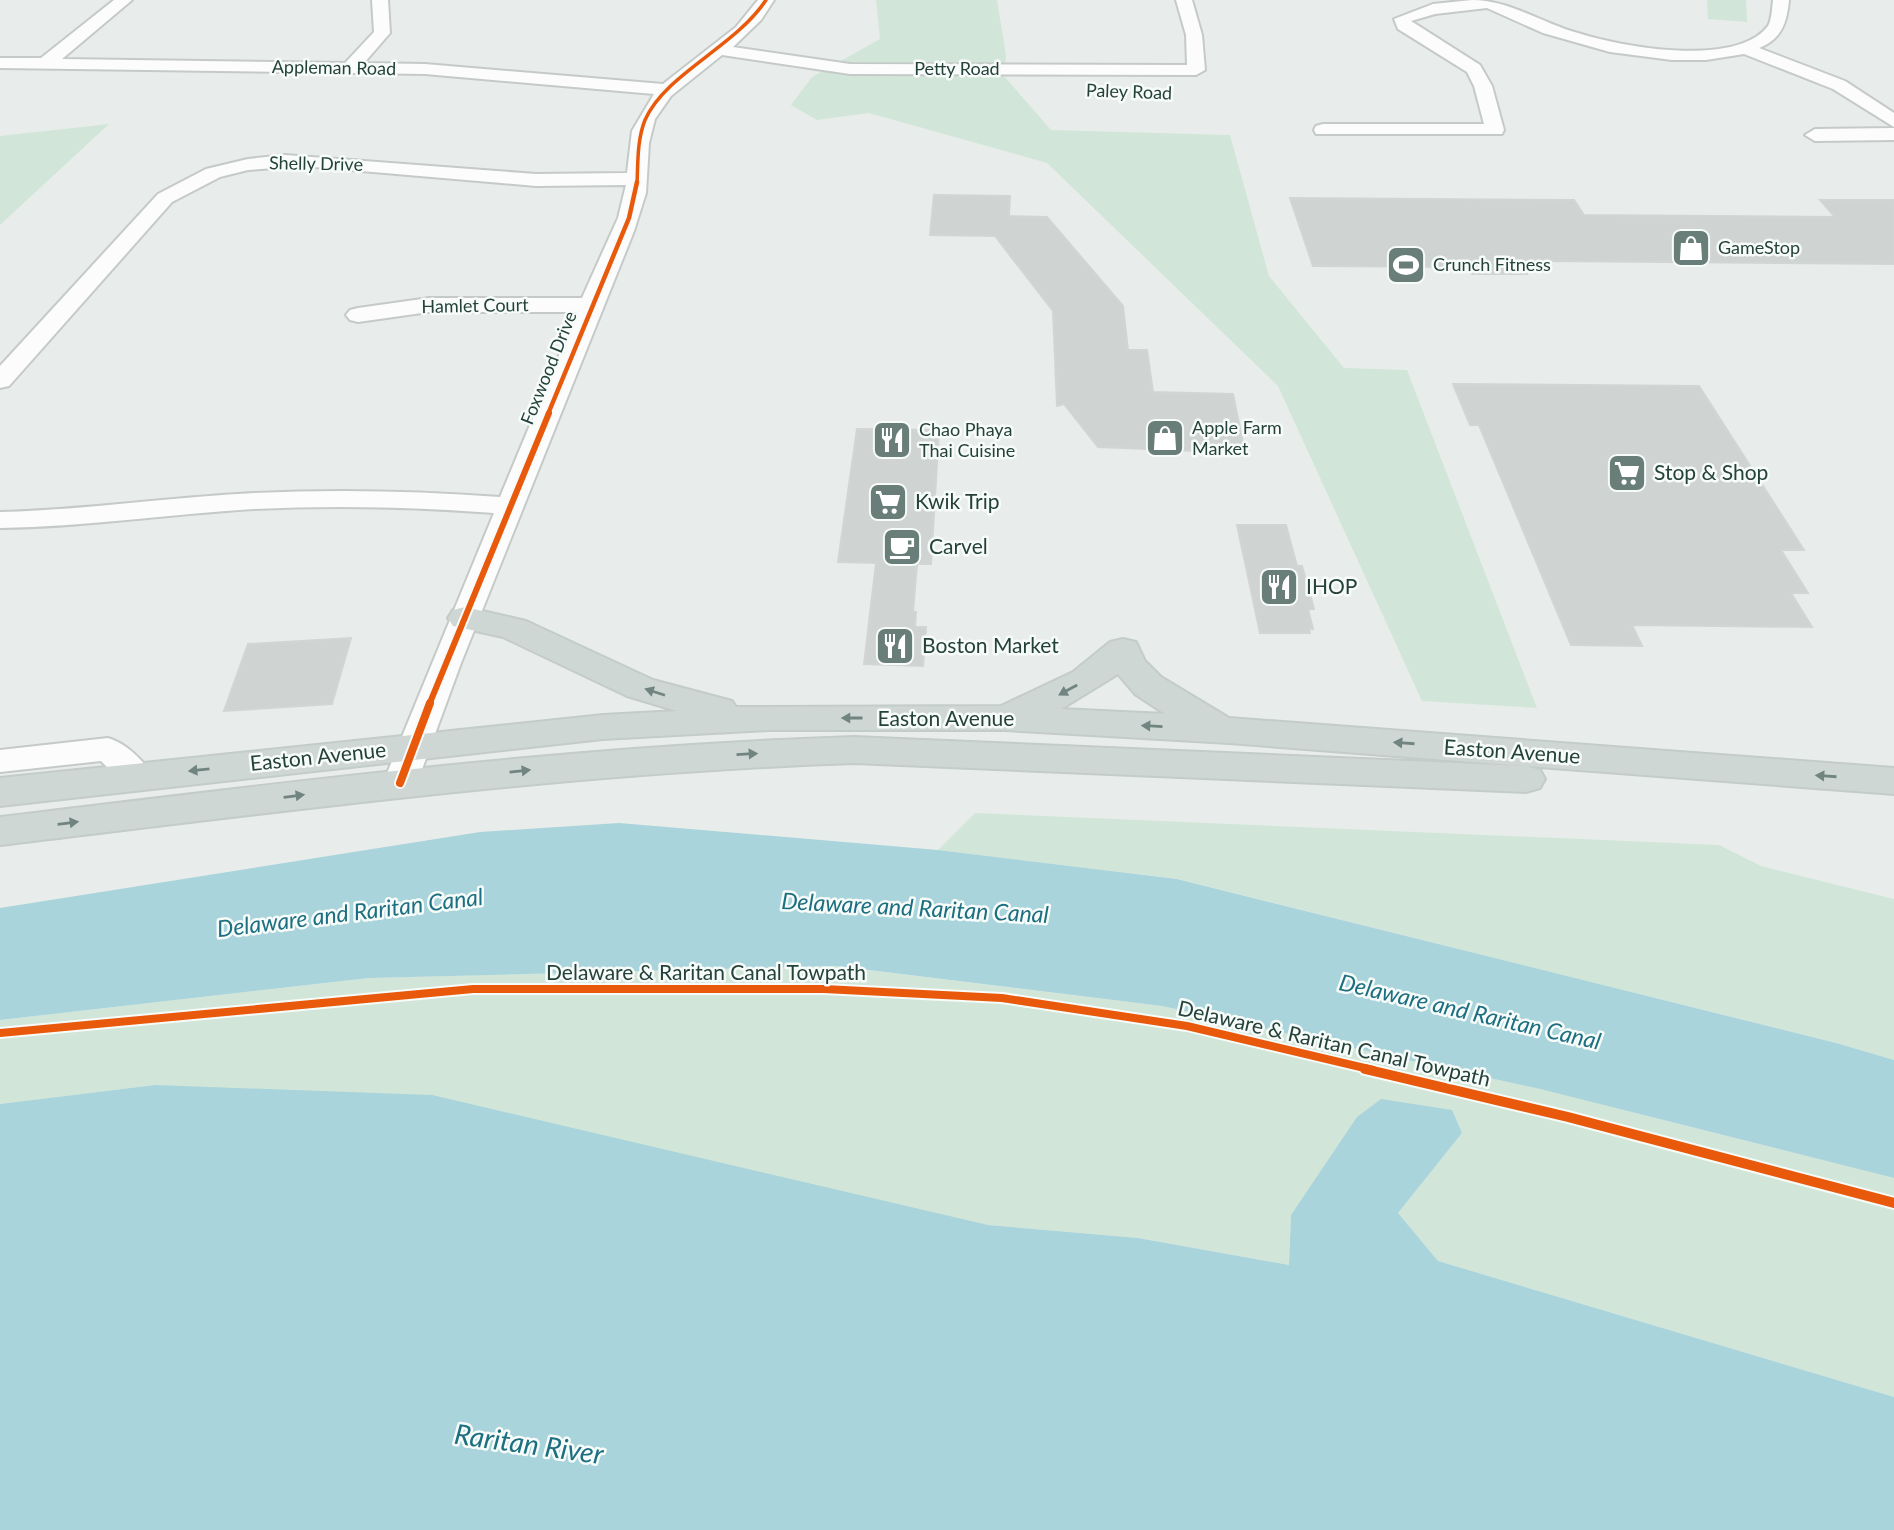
<svg xmlns="http://www.w3.org/2000/svg" width="1894" height="1530" font-family="Lato,sans-serif">
<style>
.green{fill:#d1e6d8}
.water{fill:#a9d4db}
.building{fill:#cfd4d2;stroke:#d1d6d4;stroke-width:2}
.lines{fill:none;stroke-linecap:round;stroke-linejoin:round}
.street-casing{stroke:#c5cac8;stroke-width:4}
.primary-casing{stroke:#c3ccc9;stroke-width:4}
.street{fill:#fcfcfc;fill-rule:evenodd}
.primary{fill:#cfd7d5;fill-rule:evenodd}
.cycleway-far4-casing{stroke:#f7fbf9;stroke-width:6}
.cycleway-far3-casing{stroke:#f7fbf9;stroke-width:7}
.cycleway-far2-casing{stroke:#f7fbf9;stroke-width:10}
.cycleway-far1-casing{stroke:#f7fbf9;stroke-width:12}
.cycleway-casing{stroke:#f7fbf9;stroke-width:14}
.cycleway-far4{stroke:#e8590c;stroke-width:3.5}
.cycleway-far3{stroke:#e8590c;stroke-width:4.5}
.cycleway-far2{stroke:#e8590c;stroke-width:6}
.cycleway-far1{stroke:#e8590c;stroke-width:8}
.cycleway{stroke:#e8590c;stroke-width:10}
.oneway{fill:#718580}
.labels{text-anchor:middle;stroke-width:5;stroke-linejoin:round;paint-order:stroke}
.far-street-label{font-size:18px;fill:#24423a;stroke:#f7fbf9}
.far-poi-label{font-size:18px;fill:#24423a;stroke:#f7fbf9;text-anchor:start}
.poi-label{font-size:21px;fill:#24423a;stroke:#f7fbf9;text-anchor:start}
.street-label{font-size:21px;fill:#24423a;stroke:#f7fbf9}
.water-label{font-size:23px;font-style:italic;fill:#1c6f80;stroke:#f7fbf9}
.near-water-label{font-size:28px;font-style:italic;fill:#1c6f80;stroke:#f7fbf9}
</style>
<rect width="100%" height="100%" fill="#e8edeb"/>
<path class="green" d="M876,0H997L1006,55L1004,76L1051,130L1230,135L1269,276L1344,368L1407,370L1537,708L1422,701L1278,386L1047,163L869,113L817,120L791,105L812,77L880,39Z
M1707,0H1746L1747,22L1708,19Z
M109,124L0,225V136Z
M975,813L1719,845L1761,866L1894,899V1060L1836,1043L1178,879L938,850Z
M835,966L1162,1006L1540,1089L1894,1178V1397L1438,1261L1398,1213L1462,1133L1291,1215L1289,1265L1138,1238L988,1225L155,1085L0,1104V1020L369,978Z"/>
<path class="water" d="M619,823L938,850L1177,879L1836,1043L1894,1060V1178L1540,1089L1162,1006L836,966L369,978L0,1020V908L480,832Z
M155,1085L432,1095L988,1225L1138,1238L1289,1265L1291,1215L1357,1117L1381,1099L1452,1110L1462,1133L1398,1213L1438,1261L1894,1397V1530H0V1104Z"/>
<path class="building" d="M934,195L1010,196L1009,216L1047,217L1123,306L1128,350H1147L1153,392L1233,394L1245,453L1098,447L1064,404L1057,406L1053,311L995,236L930,235Z
M1290,198L1574,200L1584,215L1835,217L1820,200H1894V264L1546,261L1551,269H1525L1527,274H1472L1469,267L1313,266Z
M1453,384L1699,386L1804,550H1781L1808,593H1791L1812,627L1632,625L1642,646L1571,645L1479,425H1470Z
M857,429L939,430L931,564H917L913,612H916L915,627H926L923,666L864,664L876,563L838,562Z
M1237,525H1286L1297,566H1302L1314,609H1308L1313,629H1309L1310,633H1260Z
M351,638L332,704L224,711L248,644Z"/>
<g class="lines">
<g class="street-casing">
<path id="street" d="M114,0H132L62,59L345,63L374,32L372,0H388L390,33L364,63L425,64L663,84L736,27L758,0H774L761,20L733,47L850,64L1187,65L1186,35L1176,0H1192L1202,35L1205,70L1196,75L850,74L722,55L671,96L655,119L649,143L646,193L634,231L461,663L417,783L412,791L400,795L388,791L383,783L494,513C415,507 334,505 254,509C169,514 85,527 0,528V512C86,510 170,497 255,493C337,489 419,491 500,497L577,312H429L358,322L350,320L346,315L350,310L358,308L429,298H582L618,218L626,185L536,186L303,166L248,170L220,177L172,202L9,386L0,388V366L158,194L206,169L248,159L285,155L536,174L627,173L632,131L654,94L425,74L0,68V58H41Z
M1472,0C1509,0 1542,23 1578,33C1621,47 1736,68 1768,26C1772,19 1772,8 1773,0H1789C1787,22 1782,39 1759,48L1845,81L1894,113V127L1833,89L1744,54L1706,60H1672L1610,52L1543,33L1487,8L1435,14L1411,21L1480,65L1492,86L1504,130L1502,134H1316L1314,130L1316,126L1323,124H1484L1474,86L1467,72L1398,29L1394,19L1433,4Z
M1894,128V140L1815,141L1805,135L1815,129Z
M108,738C126,743 144,761 154,777L149,785C126,792 116,776 101,761L0,772V750Z"/>
</g>
<g class="primary-casing">
<path id="primary" d="M465,607L526,621L653,680L732,701L736,707L1001,706L1073,672L1110,642L1123,639L1136,642L1145,661L1161,677L1229,718L1894,768V794L1526,766L1540,770L1545,779L1540,788L1526,792L854,763C567,773 284,811 0,845V817C284,783 568,746 854,737L1524,766L1229,743L1005,730H769L603,739L0,806V778L603,715L677,711L627,696L503,637L453,626L448,618L453,610ZM1118,674L1135,694L1165,714L1061,709Z"/>
</g>
<use href="#street" class="street"/>
<use href="#primary" class="primary"/>
<g class="cycleway-far4-casing">
<path id="cycleway-far4" d="M637,184C638,163 637,140 645,120C665,74 735,47 766,0"/>
</g>
<g class="cycleway-far3-casing">
<path id="cycleway-far3" d="M548,414L629,218L637,182"/>
</g>
<g class="cycleway-far2-casing">
<path id="cycleway-far2" d="M429,705L549,413"/>
</g>
<g class="cycleway-far1-casing">
<path id="cycleway-far1" d="M400,783L430,703
M0,1033L473,989H824L1002,998L1187,1026L1373,1070"/>
</g>
<g class="cycleway-casing">
<path id="cycleway" d="M1365,1069L1568,1117L1894,1203"/>
</g>
<use href="#cycleway-far4" class="cycleway-far4"/>
<use href="#cycleway-far3" class="cycleway-far3"/>
<use href="#cycleway-far2" class="cycleway-far2"/>
<use href="#cycleway-far1" class="cycleway-far1"/>
<use href="#cycleway" class="cycleway"/>
</g>
<defs><path id="oneway-solid" d="M-6-.8H1V-3.2L6.5 0L1 3.2V.8H-6Z" transform="scale(1.75)"/></defs>
<g class="oneway">
<use href="#oneway-solid" transform="translate(1068 690) rotate(151)"/>
<use href="#oneway-solid" transform="translate(655 692) rotate(-162)"/>
<use href="#oneway-solid" transform="translate(852 718) rotate(-180)"/>
<use href="#oneway-solid" transform="translate(1152 726) rotate(-177)"/>
<use href="#oneway-solid" transform="translate(1404 743) rotate(-176)"/>
<use href="#oneway-solid" transform="translate(747 754) rotate(-3)"/>
<use href="#oneway-solid" transform="translate(199 770) rotate(174)"/>
<use href="#oneway-solid" transform="translate(520 771) rotate(-6)"/>
<use href="#oneway-solid" transform="translate(1826 776) rotate(-176)"/>
<use href="#oneway-solid" transform="translate(294 796) rotate(-7)"/>
<use href="#oneway-solid" transform="translate(68 823) rotate(-7)"/>
</g>
<defs>
<g id="shop-square" transform="scale(2.0125)"><rect x="-9" y="-9" width="18" height="18" rx="4" fill="#697e78" stroke="#f7fbf9"/><path d="M-5-2.5h2.3a2.7 3.5 0 0 1 5.4 0H5L5.5 6h-11ZM-1.5-2.5h3a1.5 2.3 0 0 0-3 0Z" fill="#fff"/></g>
<g id="stadium-square" transform="scale(2.0125)"><rect x="-9" y="-9" width="18" height="18" rx="4" fill="#697e78" stroke="#f7fbf9"/><path d="M0-5a6.5 5 0 1 0 0 10a6.5 5 0 1 0 0-10ZM-3.5-1.8h7v3.6h-7Z" fill="#fff"/></g>
<g id="restaurant-square" transform="scale(2.0125)"><rect x="-9" y="-9" width="18" height="18" rx="4" fill="#697e78" stroke="#f7fbf9"/><path d="M-5-6h1v4h1v-4h1v4h1v-4h1v5L-1.5 .5V6h-2V.5L-5-1ZM5-6V6H3V1.5H1.5Q1.5-4 5-6Z" fill="#fff"/></g>
<g id="supermarket-square" transform="scale(2.0125)"><rect x="-9" y="-9" width="18" height="18" rx="4" fill="#697e78" stroke="#f7fbf9"/><path d="M-6-5.5h2.5l.6 2H6L4.5 2H-2.5L-4.4-4H-6ZM-1.5 3.2a1.3 1.3 0 1 0 .1 0ZM3 3.2a1.3 1.3 0 1 0 .1 0Z" fill="#fff"/></g>
<g id="cafe-square" transform="scale(2.0125)"><rect x="-9" y="-9" width="18" height="18" rx="4" fill="#697e78" stroke="#f7fbf9"/><path d="M-5.5-4.5H6V0H3Q3 3.5 0 3.5H-2.5Q-5.5 3.5-5.5 0ZM3-3.2v2h1.7v-2ZM-6 4.5H4V6H-6Z" fill="#fff"/></g>
</defs>
<g fill-rule="evenodd">
<use href="#shop-square" x="1691" y="248"/>
<use href="#stadium-square" x="1406" y="265"/>
<use href="#shop-square" x="1165" y="438"/>
<use href="#restaurant-square" x="892" y="440"/>
<use href="#supermarket-square" x="1627" y="473"/>
<use href="#supermarket-square" x="888" y="502"/>
<use href="#cafe-square" x="902" y="547"/>
<use href="#restaurant-square" x="1279" y="587"/>
<use href="#restaurant-square" x="895" y="646"/>
</g>
<g class="labels">
<g class="far-street-label">
<text transform="translate(334 68) rotate(1)" y="6">Appleman Road</text>
<text x="957" y="75">Petty Road</text>
<text transform="translate(1129 92) rotate(2)" y="6">Paley Road</text>
<text transform="translate(316 164) rotate(1)" y="6">Shelly Drive</text>
<text transform="translate(475 306) rotate(-1)" y="6">Hamlet Court</text>
<text transform="translate(549 368) rotate(-68)" y="6">Foxwood Drive</text>
</g>
<g class="far-poi-label">
<text x="1718" y="254">GameStop</text>
<text x="1433" y="271">Crunch Fitness</text>
<text x="1192" y="434">Apple Farm<tspan x="1192" dy="21">Market</tspan></text>
<text x="919" y="436">Chao Phaya<tspan x="919" dy="21">Thai Cuisine</tspan></text>
</g>
<g class="poi-label">
<text x="1654" y="480">Stop &amp; Shop</text>
<text x="915" y="509">Kwik Trip</text>
<text x="929" y="554">Carvel</text>
<text x="1306" y="594">IHOP</text>
<text x="922" y="653">Boston Market</text>
</g>
<g class="street-label">
<text x="946" y="726">Easton Avenue</text>
<text transform="translate(1512 752) rotate(4)" y="7">Easton Avenue</text>
<text transform="translate(318 757) rotate(-6)" y="7">Easton Avenue</text>
<text x="706" y="980">Delaware &amp; Raritan Canal Towpath</text>
<text transform="translate(1334 1044) rotate(13)" y="7">Delaware &amp; Raritan Canal Towpath</text>
</g>
<g class="water-label">
<text transform="translate(915 908) rotate(3)" y="8">Delaware and Raritan Canal</text>
<text transform="translate(350 913) rotate(-7)" y="8">Delaware and Raritan Canal</text>
<text transform="translate(1470 1012) rotate(13)" y="8">Delaware and Raritan Canal</text>
</g>
<g class="near-water-label">
<text transform="translate(529 1444) rotate(8)" y="10">Raritan River</text>
</g>
</g>
</svg>
